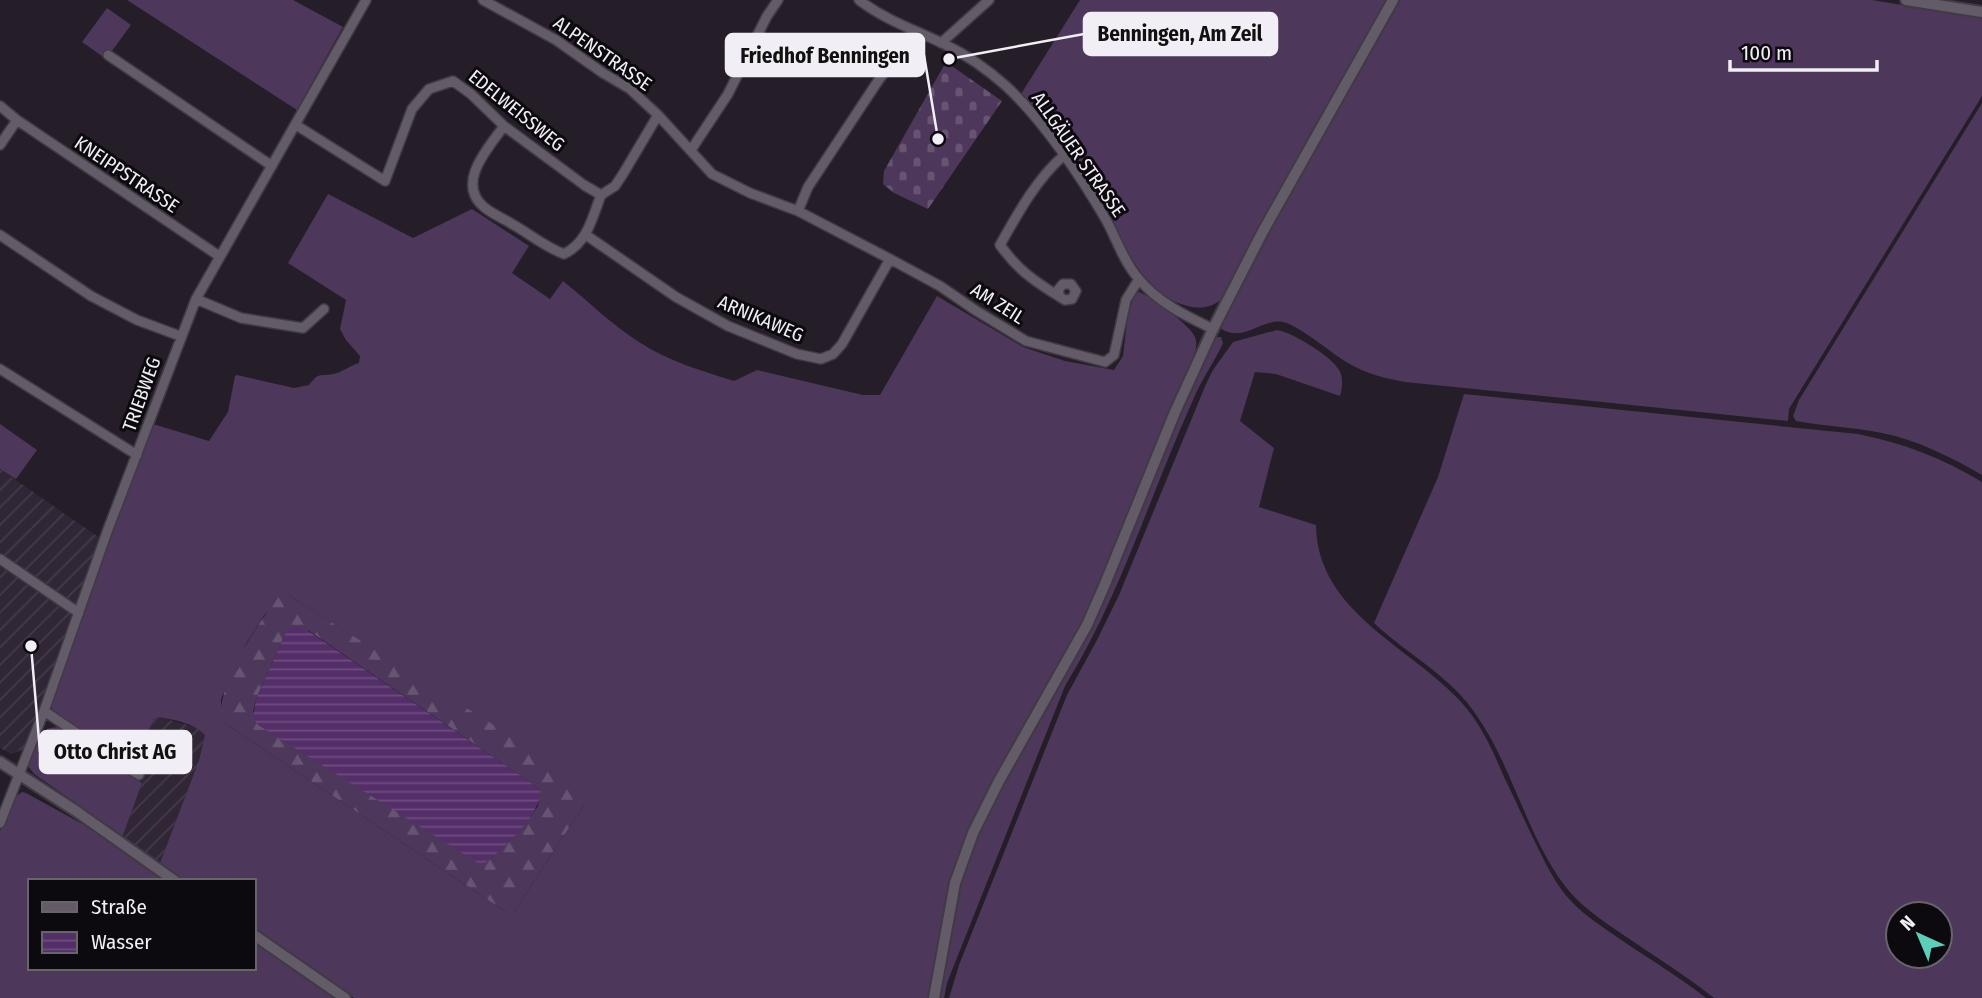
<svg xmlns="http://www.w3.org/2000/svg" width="1982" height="998" font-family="'Fira Sans Condensed',sans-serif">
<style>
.industrial{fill:url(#industrial-furrows)}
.grass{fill:#4d375a;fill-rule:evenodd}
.forest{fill:url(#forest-firs);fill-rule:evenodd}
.cemetery{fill:url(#cemetery-stones)}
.water{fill:url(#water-rules)}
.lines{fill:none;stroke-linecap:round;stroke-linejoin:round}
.minor-casing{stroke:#403b43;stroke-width:12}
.tertiary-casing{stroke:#403b43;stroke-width:14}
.minor{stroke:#635b67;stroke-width:9}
.tertiary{stroke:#635b67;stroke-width:10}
.labels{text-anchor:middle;stroke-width:6;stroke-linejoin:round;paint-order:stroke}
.street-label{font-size:19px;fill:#f2eef5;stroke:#0c0a0e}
.leader{fill:none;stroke:#f2eef5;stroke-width:2.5}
.callout-dot{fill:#f2eef5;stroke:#0c0a0e;stroke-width:2.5}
.callout{fill:#f2eef5;stroke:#f2eef5;stroke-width:2.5}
.callout-label{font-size:21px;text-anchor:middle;font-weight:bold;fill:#111}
</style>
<defs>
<pattern id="industrial-furrows" width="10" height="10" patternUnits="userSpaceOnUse" patternTransform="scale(1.75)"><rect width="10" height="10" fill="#302636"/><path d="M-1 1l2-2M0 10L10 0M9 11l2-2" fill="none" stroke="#443b4a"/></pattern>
<pattern id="forest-firs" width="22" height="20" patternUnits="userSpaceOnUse" patternTransform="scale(1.75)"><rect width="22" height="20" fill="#4d375a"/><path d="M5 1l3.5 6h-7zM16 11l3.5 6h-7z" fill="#675472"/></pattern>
<pattern id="cemetery-stones" width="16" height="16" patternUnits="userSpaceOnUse" patternTransform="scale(1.75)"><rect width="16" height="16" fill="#4d375a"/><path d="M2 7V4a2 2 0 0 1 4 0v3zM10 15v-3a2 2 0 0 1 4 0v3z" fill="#675472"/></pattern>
<pattern id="water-rules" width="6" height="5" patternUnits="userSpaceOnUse" patternTransform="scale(1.75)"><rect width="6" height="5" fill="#542e68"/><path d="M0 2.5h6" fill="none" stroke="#6d4d7e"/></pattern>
</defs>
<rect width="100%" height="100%" fill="#251e28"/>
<path class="industrial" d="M0,469L101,539L27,743L22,750L11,754L0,748Z
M159,717L191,726L200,729L205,735L199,760L160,863L122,838L142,783L127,772L133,755L140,749L154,719Z"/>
<path class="grass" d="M127,0H293L343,27L297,110Z
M1080,0H1387L1311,132L1222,299C1213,306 1204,309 1192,307C1139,297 1124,237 1097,197C1074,162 1051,125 1021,94Z
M1400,0H1872L1982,18V96L1792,404L1789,409L1788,421L1405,382C1385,378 1366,374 1348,363C1332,354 1299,325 1283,322C1261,318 1243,344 1220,328L1221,322L1298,178Z
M107,8L131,25L106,59L82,42Z
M1982,103V475C1951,457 1917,440 1882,433C1853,427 1824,426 1796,421L1793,416L1799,400Z
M328,194L413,238L472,209L529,246L512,273L550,299L563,281C588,301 612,325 639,342C668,361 702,371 734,381L757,370L863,395H880L937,296L1023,347L1065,361L1114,370L1123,356L1128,314L1135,293L1139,292C1151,296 1190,325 1195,337C1198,345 1195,352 1192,359L1091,603L1061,663L997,774L968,829L952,876L946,900L928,998H354L254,928V881H185L160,863L199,760L205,735C194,723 175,720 159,717L154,719L140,749L133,755L125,756L107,746L54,712L50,706V702L153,424L209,441L228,412L235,376L237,375L294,388L309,385C320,371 319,377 333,374C341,373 351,365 359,363L360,356L346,340L340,329L346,300L288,263ZM290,596L581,782L584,805L514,912H506L221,721V699L247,642L265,614Z
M1277,330C1292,332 1337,359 1341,374C1343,381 1342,390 1340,396L1276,374L1255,372L1240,421L1274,448L1259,507L1316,525C1317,613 1412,647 1462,703C1481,724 1493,751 1504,777C1515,799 1525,822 1536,844C1546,864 1556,886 1572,902C1584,915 1600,925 1614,935C1644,956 1677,975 1706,998H949L959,965L1067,695L1097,640L1119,595L1206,384L1213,370L1233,342Z
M1217,337H1221L1223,343C1214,363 1201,380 1193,400C1150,495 1120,597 1065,686L947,983L944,998H938L959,892L974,844L1000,790L1069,669L1098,612L1192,386L1214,340Z
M1464,394L1858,434C1903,443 1943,458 1982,482V998H1714C1685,975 1653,955 1622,934C1602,920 1580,906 1565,886C1527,836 1513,768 1477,716C1451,676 1408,655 1374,623L1438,477ZM1898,914H1940V956H1898Z
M0,424L37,450L16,479L0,469Z
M58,727L142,783L122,838L73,801L34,774L28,766L30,757L41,732L50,728Z
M22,792L26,793L86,826L166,881H30V968H254V941L337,998H0V831L12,799Z"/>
<path class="forest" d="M281,594L290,596L569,773L581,782L588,791L584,805L514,912H506L221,721C216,685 258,622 281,594ZM308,630L530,782L540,790L538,806L528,820L491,859L253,712L256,699L285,634Z"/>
<path class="cemetery" d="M946,62L1002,101L928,209L894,193L883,184L884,171Z"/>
<path class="water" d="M296,627L307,630L530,782L540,790C542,814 507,843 491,859L484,863H478L258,725L253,718L256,699L285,634L290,628Z"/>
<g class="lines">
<g class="minor-casing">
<path id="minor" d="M483,0L556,40L603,73L630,89L658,115L712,174L750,193L798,211L890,259L940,286L975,310L1026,341L1105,362L1114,355L1126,300L1139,279
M859,0C885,20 915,30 944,44C967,55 987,69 1006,86C1042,119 1080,175 1105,218C1116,237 1123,261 1138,278C1157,302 1186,316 1213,329
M941,43L989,0
M108,55L272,166
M0,106L17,120L0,145
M17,120L219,256
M296,125L385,181L412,109L429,89L453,81L471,94L504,126L584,185L601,195L615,186L623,174L658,115
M504,126C489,147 455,183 484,207C492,214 503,218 512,224C530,234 545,247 564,254C588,242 592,218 601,195
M691,150L728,94L767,16L778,0
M798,211L808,187L876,84L913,32
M0,235L91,296L137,320L180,336
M586,235L676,297L728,326L797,354L821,359L833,354L842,344L890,259
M1063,284H1071L1076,291L1072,299L1065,300L1060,297L1058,290Z
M1060,297C1034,281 1018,270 1000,245C1018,213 1036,180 1063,156
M196,299L241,318L303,328L324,309
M0,369L137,455
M0,559L79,613
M44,711L139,775
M0,823L44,711L107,532L196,299L366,0"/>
</g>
<g class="tertiary-casing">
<path id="tertiary" d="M1906,0L1982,12
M0,762L76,811L175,881
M254,935L345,998
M934,998L955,883L973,833L999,781L1087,625L1105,584L1175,412L1213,329L1262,233L1393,0"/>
</g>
<use href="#minor" class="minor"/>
<use href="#tertiary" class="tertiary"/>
</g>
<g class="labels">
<g class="street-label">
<text transform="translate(603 53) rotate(35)" y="7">ALPENSTRASSE</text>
<text transform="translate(517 110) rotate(39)" y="7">EDELWEISSWEG</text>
<text transform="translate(1079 154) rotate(55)" y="7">ALLGÄUER STRASSE</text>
<text transform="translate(127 174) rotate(34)" y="7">KNEIPPSTRASSE</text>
<text transform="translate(998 303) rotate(32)" y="7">AM ZEIL</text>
<text transform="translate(761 318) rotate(23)" y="7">ARNIKAWEG</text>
<text transform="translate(141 394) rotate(-70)" y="7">TRIEBWEG</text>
</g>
</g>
<path class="leader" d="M949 59L1084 34M938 139L924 55M31 646L40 752"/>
<g class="callout-dot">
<circle cx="949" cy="59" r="7"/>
<circle cx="938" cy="139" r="7"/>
<circle cx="31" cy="646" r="7"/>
</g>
<g class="callout">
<rect x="1084" y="13" width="193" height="42" rx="7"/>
<rect x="726" y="34" width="198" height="42" rx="7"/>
<rect x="40" y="731" width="151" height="42" rx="7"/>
</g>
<g class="callout-label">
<text x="1180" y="41">Benningen, Am Zeil</text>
<text x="825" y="63">Friedhof Benningen</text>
<text x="115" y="759">Otto Christ AG</text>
</g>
<rect x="28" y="879" width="228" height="91" fill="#0c0a0e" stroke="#68656a" stroke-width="2"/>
<rect x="42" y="902" width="35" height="10" fill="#635b67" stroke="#68656a" stroke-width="2"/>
<text x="91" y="914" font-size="21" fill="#f2eef5">Straße</text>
<rect x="42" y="932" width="35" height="21" fill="url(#water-rules)" stroke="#68656a" stroke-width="2"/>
<text x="91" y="949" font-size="21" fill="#f2eef5">Wasser</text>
<g transform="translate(1919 935) rotate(316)"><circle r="33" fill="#0c0a0e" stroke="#68656a" stroke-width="2"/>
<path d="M0-5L12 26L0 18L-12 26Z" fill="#5dceb9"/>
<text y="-10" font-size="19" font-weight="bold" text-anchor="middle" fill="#f2eef5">N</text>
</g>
<path d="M1730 60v10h147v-10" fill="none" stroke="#f2eef5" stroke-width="3.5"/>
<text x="1741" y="60" font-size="21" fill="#f2eef5" stroke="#0c0a0e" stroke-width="5" paint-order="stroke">100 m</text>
</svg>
